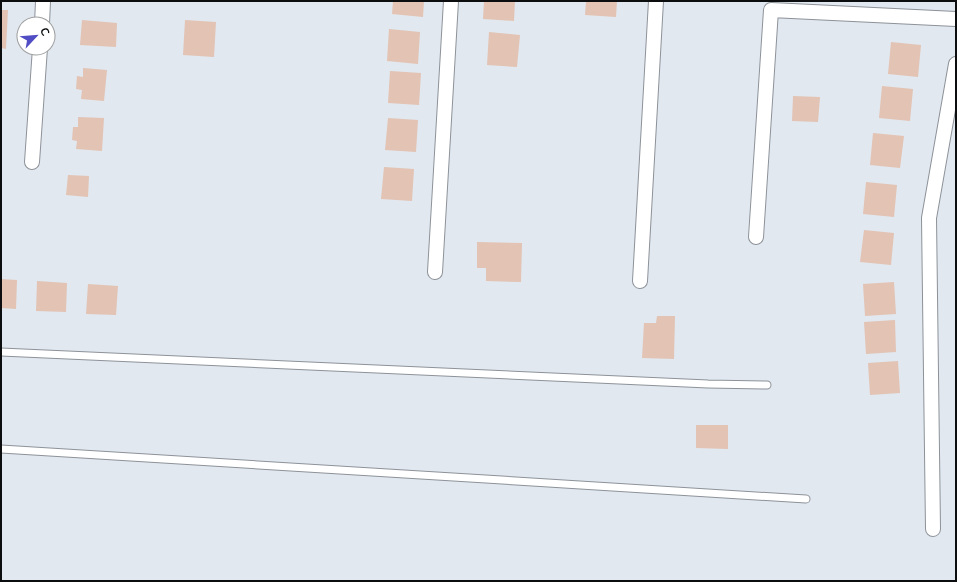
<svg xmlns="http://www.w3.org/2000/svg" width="957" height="582" font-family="Lato,sans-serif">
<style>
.building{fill:#e2c3b4}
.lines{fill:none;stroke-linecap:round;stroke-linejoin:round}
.lane-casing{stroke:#8d9299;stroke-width:9}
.street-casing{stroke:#8d9299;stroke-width:16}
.lane{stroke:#fff;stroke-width:7}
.street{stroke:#fff;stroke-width:14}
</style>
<rect width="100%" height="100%" fill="#e2e8ef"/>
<path class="building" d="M393,1H424L423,17L392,14Z
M484,1H515L514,21L483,19Z
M586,1H617L616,17L585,15Z
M1,10H8L6,49L1,48Z
M82,20L117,23L116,47L80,45Z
M185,20L216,22L214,57L183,55Z
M389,29L420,32L418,64L387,61Z
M489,32L520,35L517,67L487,65Z
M891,42L921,45L918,77L888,74Z
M83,68L107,70L104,101L81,99L82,90L76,89L77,76L83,77Z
M390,71L421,73L419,105L388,103Z
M882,86L913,89L910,121L879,118Z
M793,96L820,97L818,122L792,121Z
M78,117L104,118L102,151L76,149L77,141L72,140L73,127H78Z
M388,118L418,120L416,152L385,150Z
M873,133L904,136L900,168L870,165Z
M384,167L414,169L412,201L381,199Z
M68,175L89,176L88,197L66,195Z
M866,182L897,185L894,217L863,214Z
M864,230L894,233L891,265L860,262Z
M477,242L522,243L521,282L486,281V268H477Z
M1,279L17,280L16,309L1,308Z
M37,281L67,283L66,312L36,311Z
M894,282L896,314L865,316L863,284Z
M88,284L118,286L116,315L86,314Z
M657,316H675L674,359L642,358L644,323H656Z
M895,320L896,352L866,354L864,322Z
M898,361L900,393L870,395L868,363Z
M696,425H728V449L696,448Z"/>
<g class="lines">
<g class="lane-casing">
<path id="lane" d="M1,352L708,384L767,385
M1,449L806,499"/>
</g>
<g class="street-casing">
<path id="street" d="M42,24L43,1
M32,162L40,48
M756,237L771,10L956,19
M435,272L451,1
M640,281L656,1
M933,529L929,218L956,64"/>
</g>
<use href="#lane" class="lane"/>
<use href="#street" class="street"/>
</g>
<rect width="957" height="582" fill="none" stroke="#0b0d0f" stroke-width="4"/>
<g transform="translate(36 36) rotate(64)"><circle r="19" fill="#ffffff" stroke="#9d9e9f"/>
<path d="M0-3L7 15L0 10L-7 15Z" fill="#514dc4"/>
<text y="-6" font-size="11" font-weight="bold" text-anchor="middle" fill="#0b0d0f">С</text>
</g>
</svg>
